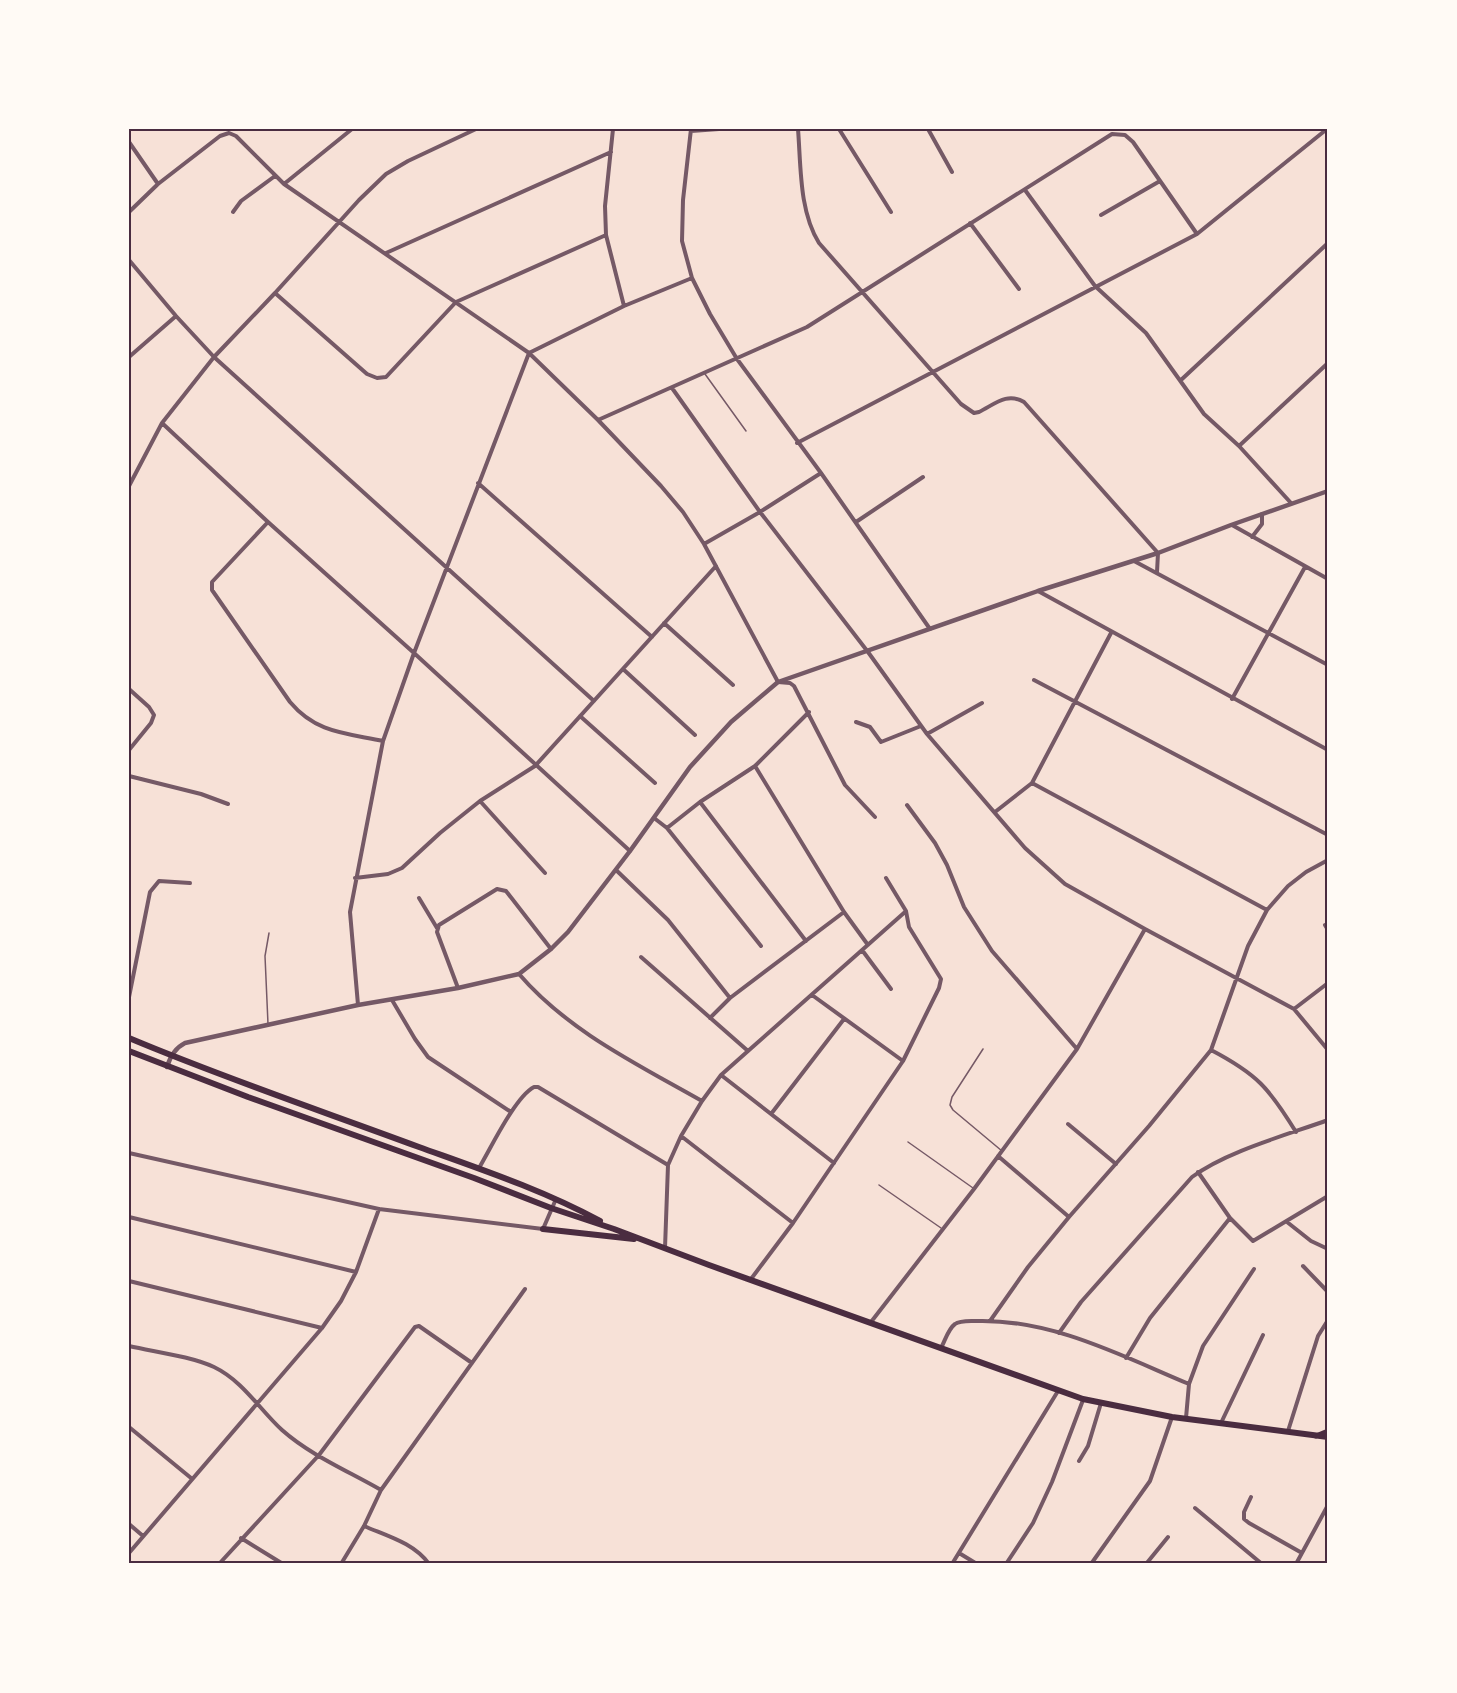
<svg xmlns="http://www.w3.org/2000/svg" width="1457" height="1693" font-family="Montserrat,sans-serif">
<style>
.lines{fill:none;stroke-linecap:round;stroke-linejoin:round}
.service{stroke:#755966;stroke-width:1.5}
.minor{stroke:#755966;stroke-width:4}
.tertiary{stroke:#755966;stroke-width:4.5}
.secondary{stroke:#4a2c40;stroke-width:5}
.primary{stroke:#4a2c40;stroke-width:6}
.neatline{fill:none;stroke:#4a2c40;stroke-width:2}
</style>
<rect width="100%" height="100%" fill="#f7e1d7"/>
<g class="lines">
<path class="service" d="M705,374L746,431
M268,1024L265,956L269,933
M983,1049L952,1097L950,1105L953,1110L1002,1151
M908,1142L973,1188
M879,1185L941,1228"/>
<path class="minor" d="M129,129H130
M613,129L605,206L606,235L624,306
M691,129L683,200L682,241L692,278L710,314L737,359L821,473L930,629
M798,129C801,166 799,211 819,243L961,404L974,413L979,412C995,404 1007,392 1024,402L1158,553L1157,572
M839,129L891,212
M928,129L952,172
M691,131L719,129
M129,142L158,184
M284,184L352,129
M1025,190L1095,286L1146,333L1204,414L1239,446L1291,503
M129,212L158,184L220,136L229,133L236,136L284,184L529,353L598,420L661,486L683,512L704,544L778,682L790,683L794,686L845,785L875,817
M233,212L241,201L275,176
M1101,215L1160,181
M970,223L1019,289
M386,253L611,152
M129,260L176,316L214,357L594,701
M275,293L367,374L377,378L386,377L456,302L606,235
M129,357L176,316
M1181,380L1328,243
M672,388L760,512L868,652L927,734L1025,848L1065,884L1145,929L1294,1009L1328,1050
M598,420L807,327L1112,134L1125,135L1133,142L1197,234
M162,423L268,522L414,653L630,851
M797,443L1197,234L1327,129
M1239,446L1328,363
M478,483L652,637
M129,486L162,423L214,357L275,293L359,200L386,174L408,161L476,129
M268,522L212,582V590L290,702C316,733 345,733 383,741
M856,522L923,477
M1232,525L1328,579
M1252,537L1262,524V514
M704,544L760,512L821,473
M1134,561L1328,665
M1038,591L1328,750
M664,623L733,685
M623,669L695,735
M1034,680L1328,835
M129,689L149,707L154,715L151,723L129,750
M1232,699L1305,567
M580,716L655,783
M856,722L870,727L881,742L921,726
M927,734L982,703
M755,766L844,912L868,945
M129,776L201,794L228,804
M1032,783L1267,910
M480,801L545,873
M700,802L806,941
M907,805L935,843L947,865L964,907L992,951L1077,1049
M995,812L1032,783L1111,633
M654,818L667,828L761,946
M667,828L700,802L755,766L809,712
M616,870L668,920L730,998
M355,878L388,874L402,868L440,833L480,801L535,766L716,566
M419,898L437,928
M1325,925L1328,930
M862,950L891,989
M641,957L748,1051
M519,974C568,1031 637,1064 702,1101
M458,988L437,932L439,925L497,889L506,891L551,949
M812,995L903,1061
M129,997L150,892L159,881L190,883
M392,1000L415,1039L428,1057L511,1112
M358,1005L350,912L383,741L414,653L529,353L624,306L692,278
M1294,1009L1328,983
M710,1018L730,998L844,912
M1211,1050C1257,1074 1269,1088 1296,1132
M721,1075L834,1163
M771,1114L844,1019
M1068,1124L1116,1164
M681,1136L793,1223
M129,1153L379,1209L543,1229L556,1199
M998,1156L1069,1217
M479,1168C491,1148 515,1097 534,1087H538L668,1165
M1198,1172L1230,1218L1253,1241L1328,1196
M129,1217L356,1272
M1287,1222L1311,1241L1328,1249
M665,1248L668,1165L681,1136L702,1101L721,1075L748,1051L905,912
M1303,1266L1328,1292
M751,1279L793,1223L903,1061L939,988L941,979L909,927L906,911L886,878
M129,1281L322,1328
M990,1321L1028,1267L1069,1217L1149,1126L1211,1050L1248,946L1267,910L1288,886L1306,872L1328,860
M871,1322L974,1189L1077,1049L1145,929
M1059,1333L1081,1302L1192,1177C1227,1151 1287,1135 1328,1120
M129,1346C155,1352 190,1356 214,1367C243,1381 260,1410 282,1430C310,1455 348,1471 381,1490
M941,1348C945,1341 948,1329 955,1324C960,1320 971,1321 977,1321C1052,1319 1122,1356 1189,1384
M1126,1358L1150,1318L1230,1218
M1186,1418L1189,1384L1203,1346L1254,1269
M1221,1423L1263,1335
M129,1427L191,1478
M1288,1431L1318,1336L1328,1320
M1079,1461L1088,1446L1101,1403
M1251,1497L1244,1512V1519L1249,1523L1302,1553
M1195,1508L1262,1564
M129,1524L143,1536
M364,1526C387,1536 414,1543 429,1564
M241,1538L283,1564
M129,1553L322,1328L341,1301L356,1272L379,1209
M959,1553L977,1564
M219,1564L319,1455L415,1327L419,1326L472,1363
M341,1564L364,1526L381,1490L525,1289
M952,1564L1058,1391
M1006,1564L1033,1523L1052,1482L1083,1400
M1091,1564L1150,1481L1172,1417
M1146,1564L1168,1537
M1296,1564L1328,1505"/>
<path class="tertiary" d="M167,1067C170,1057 175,1048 185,1043L358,1005L458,988L519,974L551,949L568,932L630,851L690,767L731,722L778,682L1038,591L1158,553L1231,525L1328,491"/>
<path class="secondary" d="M1316,1436L1328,1431"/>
<path class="primary" d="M129,1038C224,1078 322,1111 419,1147C480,1169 543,1190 600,1221
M129,1051L248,1097L474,1178L551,1208L614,1229L709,1265L1083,1399L1172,1417L1328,1437
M543,1229L634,1239"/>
</g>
<rect width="1457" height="1693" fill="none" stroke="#fffaf5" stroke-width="261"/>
<rect x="130" y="130" width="1196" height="1432" class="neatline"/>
</svg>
